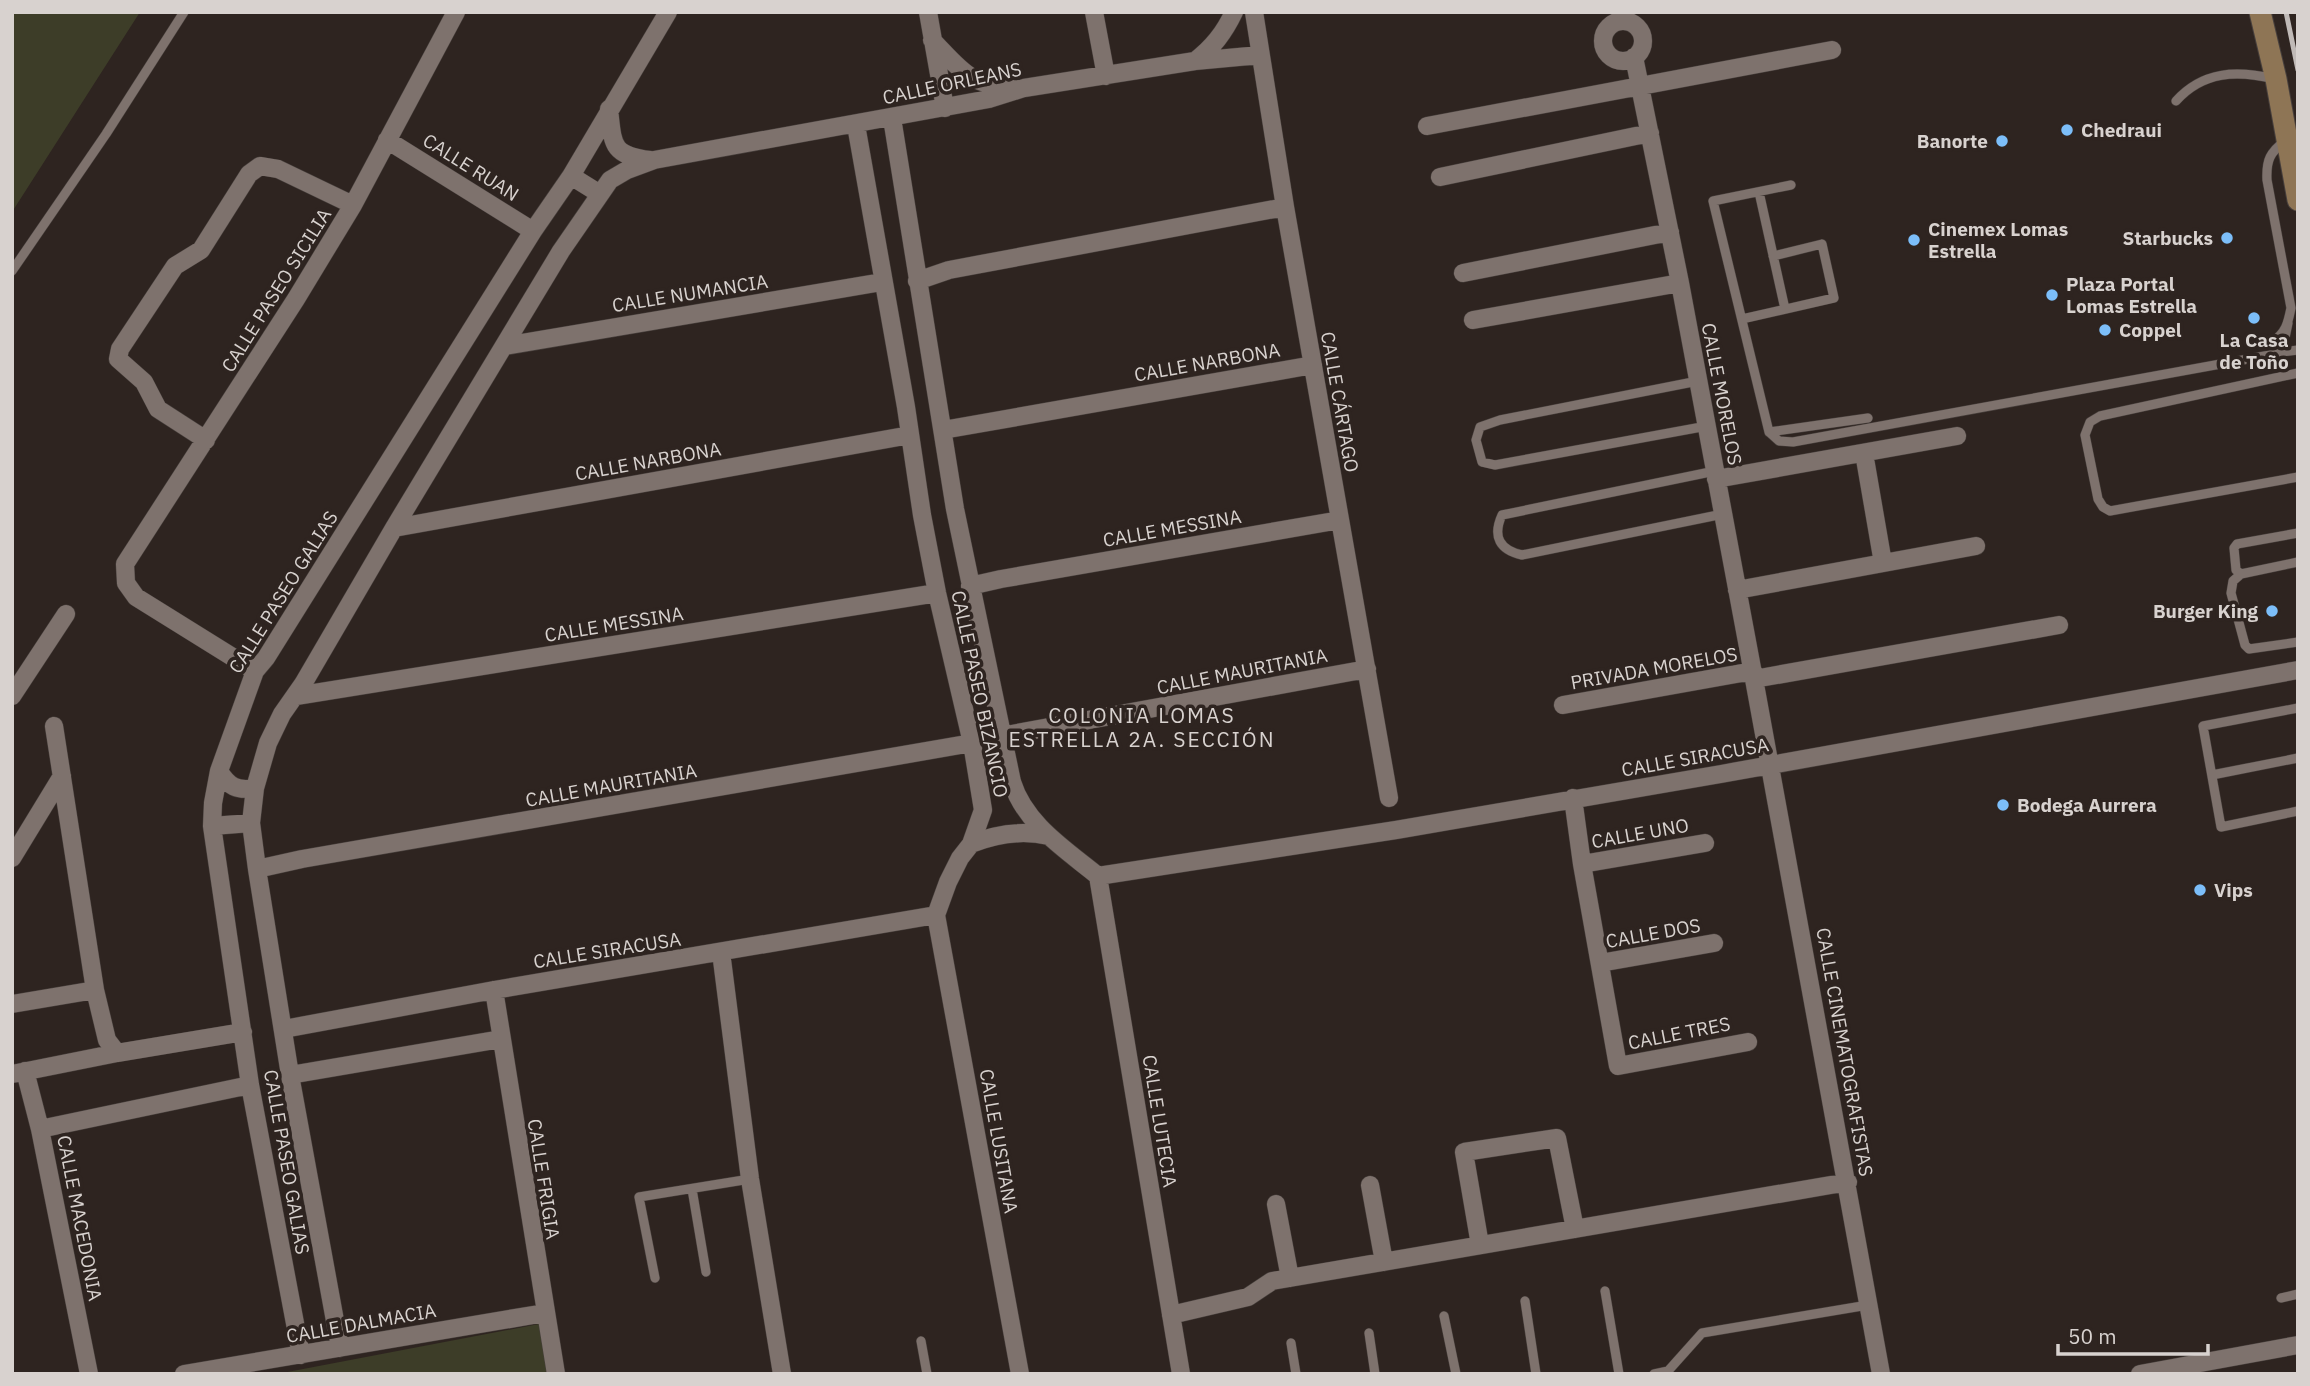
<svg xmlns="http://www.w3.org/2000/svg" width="2310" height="1386" font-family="'IBM Plex Sans',sans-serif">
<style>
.green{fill:#3d3d28}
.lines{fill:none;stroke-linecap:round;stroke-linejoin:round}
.service-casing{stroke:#48403d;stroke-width:10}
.minor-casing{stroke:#48403d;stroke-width:19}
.secondary-casing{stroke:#48403d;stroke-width:23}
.service{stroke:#7e726d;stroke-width:9}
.minor{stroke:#7e726d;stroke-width:18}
.secondary{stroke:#8e7555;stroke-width:21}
.rail{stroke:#c0bab7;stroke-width:5}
.poi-dot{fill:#7cbef9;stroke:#2e2420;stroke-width:2.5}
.labels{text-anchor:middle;stroke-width:7;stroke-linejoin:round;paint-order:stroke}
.street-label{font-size:19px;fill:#d8d2cf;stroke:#2e2420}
.poi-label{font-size:19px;font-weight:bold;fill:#d8d2cf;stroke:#2e2420;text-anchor:start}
.neighbourhood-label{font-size:21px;letter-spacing:2px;fill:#d8d2cf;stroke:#2e2420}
</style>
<rect width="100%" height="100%" fill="#2e2420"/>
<path class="green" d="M12,12H140L12,212Z
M539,1324L549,1374H277Z"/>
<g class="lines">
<g class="service-casing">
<path id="service" d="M2176,101C2203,71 2237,70 2274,79
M1791,185L1713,201L1769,432L1868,418
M1759,192L1785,309
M12,271L106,134L184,12
M1742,319L1834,298L1822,244L1773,256
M2272,342C2286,333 2288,323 2291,308L2267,180C2266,160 2270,152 2286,140
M2282,352L2298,350
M2298,373L2100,416L2090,422L2085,435L2098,499L2103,507L2110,511L2298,477
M1698,381L1500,420L1480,427L1476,440L1482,462L1495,465L1707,426
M1769,432L1779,441L1793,442L2270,355L2282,352L2288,323
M1715,471L1502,515C1492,537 1500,550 1522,555L1723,514
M2298,533L2237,544L2234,548L2236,570L2241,574L2298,562
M2241,574L2233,581L2231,593L2245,645L2249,649L2298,642
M2298,708L2203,726L2221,827L2298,811
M2212,775L2298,758
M692,1189L706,1272
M655,1278L639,1197L750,1179
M1605,1291L1619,1374
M2281,1298L2298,1294
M1525,1301L1536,1374
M1444,1316L1456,1374
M1369,1333L1375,1374
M921,1341L927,1374
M1291,1343L1296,1374
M1654,1374L1668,1371L1702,1333L1868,1305"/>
</g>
<g class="minor-casing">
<path id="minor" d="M928,12L945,108
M1094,12L1106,76
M1254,12L1285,207L1389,798
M1603 41a20 20 0 1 1 40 0a20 20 0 1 1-40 0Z
M932,40C962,71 969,85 1014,88
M1634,57L1680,283L1754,679L1881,1374
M1195,61C1213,47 1224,33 1234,12
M609,109C613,145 611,155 650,160
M892,118L955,509L1012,782C1025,824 1065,849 1098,876
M856,125L906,407L922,515L937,593L972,743L983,810L971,844L960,858L948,882L936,915L1020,1374
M1427,126L1832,50
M387,140L533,231
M571,176L600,194
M1440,177L1650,133
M1463,273L1670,232
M917,281L949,270L1285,207
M1473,320L1680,283
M505,346L882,282
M943,430L1313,365
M206,440L158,409L144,382L118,359L120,349L175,266L201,250L249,174L260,166L278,169L353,205
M1864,453L1883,563
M1716,479L1957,436
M394,528L910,435
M970,586L1001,579L1340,520
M1737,590L1976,546
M255,671L136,597L126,583L125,564L296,299L353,205L456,12
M1754,679L2059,625
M12,696L66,614
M296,696L937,593
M1563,705L1753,671
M1001,736L1367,669
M219,771C229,787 237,791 255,788
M1573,798L1582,864L1618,1066L1748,1042
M212,826L251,823
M971,844C996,834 1023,830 1049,836
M12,858L62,776
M1582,864L1705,843
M257,869L302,859L972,743
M1098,876L1396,830L1721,774L2298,670
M1098,876L1181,1374
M721,952L750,1179L782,1374
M1600,963L1714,943
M95,990L107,1040L117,1053
M494,990L556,1374
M12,1004L95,990L54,726
M284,1029L494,990L936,915
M25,1071L40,1129L89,1374
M12,1074L117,1053L243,1032
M290,1075L501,1039
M40,1129L250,1085
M1370,1185L1384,1262
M1276,1204L1290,1278
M1480,1245L1464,1152L1557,1138L1575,1229
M1171,1315L1248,1297L1272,1281L1848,1182
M340,1348L290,1075L257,869L251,823L255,788L268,743L282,714L303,684L394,528L561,251L610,180L627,170L654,160L989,99L1024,88L1195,61L1260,55
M301,1355L250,1085L212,826L213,803L219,771L255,671L266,658L533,231L571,176L668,12
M184,1374L545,1313
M2140,1374L2298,1345"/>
</g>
<g class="secondary-casing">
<path id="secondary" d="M2260,12L2276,79L2298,200"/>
</g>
<use href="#service" class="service"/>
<use href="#minor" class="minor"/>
<use href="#secondary" class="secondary"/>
<path class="rail" d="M2286,12L2298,70"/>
</g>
<g class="poi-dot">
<circle cx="2067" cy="130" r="7"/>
<circle cx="2002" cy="141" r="7"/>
<circle cx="2227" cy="238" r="7"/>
<circle cx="1914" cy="240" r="7"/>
<circle cx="2052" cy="295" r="7"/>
<circle cx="2254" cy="318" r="7"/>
<circle cx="2105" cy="330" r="7"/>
<circle cx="2272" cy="611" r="7"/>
<circle cx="2003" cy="805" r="7"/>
<circle cx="2200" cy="890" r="7"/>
</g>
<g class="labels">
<g class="street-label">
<text transform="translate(952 83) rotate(-12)" y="7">CALLE ORLEANS</text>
<text transform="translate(471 167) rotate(32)" y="7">CALLE RUAN</text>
<text transform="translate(276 290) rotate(-58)" y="7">CALLE PASEO SICILIA</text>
<text transform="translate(690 293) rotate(-9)" y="7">CALLE NUMANCIA</text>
<text transform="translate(1207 362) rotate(-10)" y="7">CALLE NARBONA</text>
<text transform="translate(1722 394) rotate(79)" y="7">CALLE MORELOS</text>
<text transform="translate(1340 402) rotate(80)" y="7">CALLE CÁRTAGO</text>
<text transform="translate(648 461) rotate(-10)" y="7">CALLE NARBONA</text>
<text transform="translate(1172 528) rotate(-10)" y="7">CALLE MESSINA</text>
<text transform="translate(283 592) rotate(-58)" y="7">CALLE PASEO GALIAS</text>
<text transform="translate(614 624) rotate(-9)" y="7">CALLE MESSINA</text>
<text transform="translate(1654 668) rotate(-10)" y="7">PRIVADA MORELOS</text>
<text transform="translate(1242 671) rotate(-11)" y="7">CALLE MAURITANIA</text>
<text transform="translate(980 694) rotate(78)" y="7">CALLE PASEO BIZANCIO</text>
<text transform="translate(1695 757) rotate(-10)" y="7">CALLE SIRACUSA</text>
<text transform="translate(611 785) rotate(-10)" y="7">CALLE MAURITANIA</text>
<text transform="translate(1640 833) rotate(-10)" y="7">CALLE UNO</text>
<text transform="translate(1653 933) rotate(-10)" y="7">CALLE DOS</text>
<text transform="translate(607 950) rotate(-9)" y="7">CALLE SIRACUSA</text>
<text transform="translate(1679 1033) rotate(-11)" y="7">CALLE TRES</text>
<text transform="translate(1845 1052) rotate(80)" y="7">CALLE CINEMATOGRAFISTAS</text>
<text transform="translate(1160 1121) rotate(81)" y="7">CALLE LUTECIA</text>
<text transform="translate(999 1141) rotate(80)" y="7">CALLE LUSITANA</text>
<text transform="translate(287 1162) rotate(80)" y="7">CALLE PASEO GALIAS</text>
<text transform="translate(544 1179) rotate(81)" y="7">CALLE FRIGIA</text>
<text transform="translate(80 1218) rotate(79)" y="7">CALLE MACEDONIA</text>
<text transform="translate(361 1323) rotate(-10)" y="7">CALLE DALMACIA</text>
</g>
<g class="poi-label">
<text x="2081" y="137">Chedraui</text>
<text x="1988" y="148" text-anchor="end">Banorte</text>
<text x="1928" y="236">Cinemex Lomas<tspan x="1928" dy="22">Estrella</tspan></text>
<text x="2213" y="245" text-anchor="end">Starbucks</text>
<text x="2066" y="291">Plaza Portal<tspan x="2066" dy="22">Lomas Estrella</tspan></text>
<text x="2119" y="337">Coppel</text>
<text x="2254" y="347" text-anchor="middle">La Casa<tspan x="2254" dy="22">de Toño</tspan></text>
<text x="2258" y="618" text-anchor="end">Burger King</text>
<text x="2017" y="812">Bodega Aurrera</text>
<text x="2214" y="897">Vips</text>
</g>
<g class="neighbourhood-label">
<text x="1142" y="723">COLONIA LOMAS<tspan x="1142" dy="24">ESTRELLA 2A. SECCIÓN</tspan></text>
</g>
</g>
<rect width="2310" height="1386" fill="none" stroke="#d8d2cf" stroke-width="28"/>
<path d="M2058 1344v10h150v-10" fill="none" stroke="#d8d2cf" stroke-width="3.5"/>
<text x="2068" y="1344" font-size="21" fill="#d8d2cf" stroke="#2e2420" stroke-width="5" paint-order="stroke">50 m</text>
</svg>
